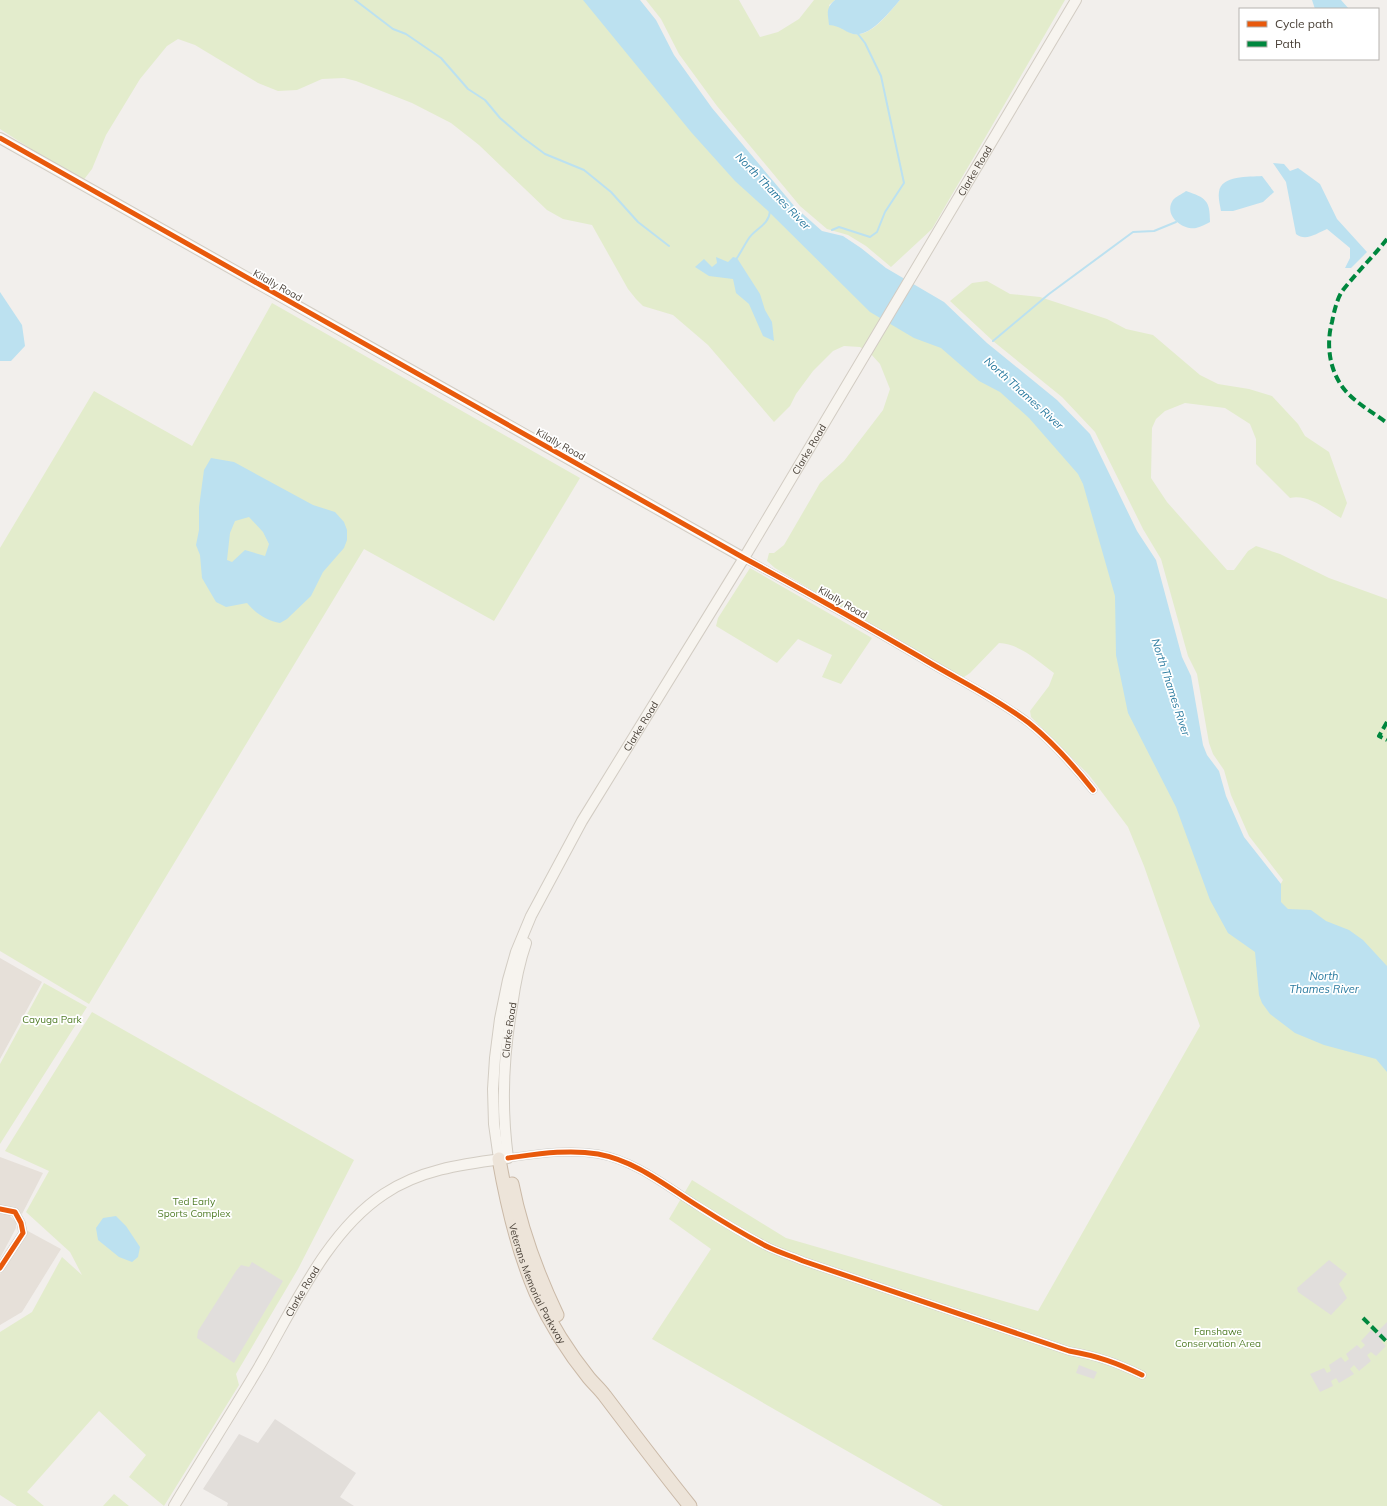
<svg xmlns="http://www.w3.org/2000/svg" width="1387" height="1506" font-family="Mulish,sans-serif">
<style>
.residential{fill:#e6e0d9}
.industrial{fill:#e2deda}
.green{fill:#e3eccc}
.parking{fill:#e1dedc}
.water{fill:#bce1f0;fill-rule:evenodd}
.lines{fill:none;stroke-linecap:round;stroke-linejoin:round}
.stream{stroke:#bce1f0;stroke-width:2}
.street-casing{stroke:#d0cdc9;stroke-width:9}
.secondary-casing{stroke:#d2ccc3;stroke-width:12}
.highway-casing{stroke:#cab9a7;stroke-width:15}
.street{stroke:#fdfdfc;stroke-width:7}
.secondary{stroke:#f7f4ef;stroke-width:10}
.highway{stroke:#ede4d9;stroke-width:13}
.quiet{stroke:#00873e;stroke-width:4;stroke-dasharray:8 4;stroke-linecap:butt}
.cycleway-casing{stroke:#fff;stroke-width:8}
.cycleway{stroke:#e8590c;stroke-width:5}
.labels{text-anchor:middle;stroke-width:3.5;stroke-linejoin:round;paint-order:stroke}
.street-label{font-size:10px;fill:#494037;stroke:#fff}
.park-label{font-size:10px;fill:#517d28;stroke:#fff}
.water-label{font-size:11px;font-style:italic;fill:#297a9f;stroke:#fff}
</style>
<rect width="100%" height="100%" fill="#f2efec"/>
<path class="residential" d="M0,958L42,982L0,1059Z
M0,1157L43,1173L22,1214L15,1209L0,1205Z
M0,1213L9,1215L16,1222V1228L0,1258Z
M26,1230L61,1249L22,1312L0,1325V1274L25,1235Z"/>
<path class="industrial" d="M275,1419L356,1473L340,1497L354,1506H227L228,1503L203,1489L239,1434L258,1443Z"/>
<path class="green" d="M0,0H588L695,131L945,348L1004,392L1033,417L1082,473L1247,943L1283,880L1249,836L1231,795L1224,770L1213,754L1209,743L1197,674L1188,656L1161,559L1143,529L1095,432L1062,397L993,341L950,301L972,283L987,281L1010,294L1040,297L1107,319L1126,329L1153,335L1200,375L1218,384L1249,389L1272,396L1298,424L1305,436L1329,452L1347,503L1341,518C1326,509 1308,494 1290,498L1256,464V439L1250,424L1225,408L1185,403L1165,411L1156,419L1152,428L1151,478L1167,502L1227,570H1234L1248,551L1256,546L1280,554L1329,578L1387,599V1506H943L652,1339L711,1249L669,1219L692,1180L786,1238L1038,1311L1200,1026L1144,866L1128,827L1089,775L1031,717L1030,711L1049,686L1054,673C1038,661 1020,644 999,643L970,673L961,679L890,634L878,630L775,568L767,561L769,553H774L784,545L820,483L844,461L883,410L890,389L880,364L870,353L860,347L844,346L833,351L813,371L796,394L790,406L774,422L708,345L673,315L643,306L636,299L628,289L592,225L563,219L547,210L479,145L451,123L412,103L356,81L344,78L322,79L297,90L278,91L258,83L195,45L178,39L167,46L140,79L106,135L92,169L82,182L0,129Z
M646,0H739L760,37L778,32L799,19L814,0H835L829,5L838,26C843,28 849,33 854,34C872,37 890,11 900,0H1065L932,229L891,267L866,246L848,235L827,229L800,206L717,106L679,54L661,19Z
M272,303L580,478L494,621L364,549L89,1004L0,951V548L94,391L192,446Z
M750,568L872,638L841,684L822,677L832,655L798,639L777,663L716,626L718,618Z
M44,983L87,1007L0,1144V1064Z
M92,1012L354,1160L298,1269L236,1374L239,1385L164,1506L129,1477L146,1455L99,1411L27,1492L44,1506H17L0,1495V1332L32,1312L62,1257L82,1275L70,1252L26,1212L49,1171L5,1151Z
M114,1494L129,1506H103Z"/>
<path class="parking" d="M1329,1260L1347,1274L1339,1284L1347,1298L1331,1315L1298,1292L1297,1288Z
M252,1262L283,1281L234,1363L197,1338L198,1331L236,1271L241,1265L249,1267Z
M1387,1322V1339L1385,1337L1381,1341L1386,1346L1376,1356L1371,1352L1367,1355L1371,1361L1359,1371L1354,1365L1350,1369L1354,1374L1339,1383L1336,1378L1331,1381L1333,1386L1320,1392L1310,1374L1324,1368L1327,1373L1331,1371L1329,1365L1341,1357L1345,1362L1349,1359L1346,1354L1357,1345L1361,1349L1365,1345L1361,1341L1371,1330L1375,1334Z
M1079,1365L1097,1372L1094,1379L1076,1373Z"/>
<path class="water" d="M583,0H640L656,20L674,55L712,108L795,207L822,231L843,236L861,248L886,268L944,302L987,343L1057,400L1090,434L1137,531L1156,560L1182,657L1191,676L1203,745L1207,755L1219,771L1226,796L1244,837L1281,884V902L1288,909L1311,910L1326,921L1349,930L1363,940L1387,966V1072L1376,1059L1324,1045L1295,1033L1270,1014L1262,1003L1259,995L1255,952L1228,933L1210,900L1176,807L1128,713L1116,655L1115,596L1083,484L1078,474L1029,418L1000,392L979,381L941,348L914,338L870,312L766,209L735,181L691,132Z
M835,0H900C890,11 870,38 853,34C843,31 841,26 829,25C828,13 825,9 835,0Z
M1312,0H1341L1349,9H1315Z
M1273,163L1284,164L1290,171L1298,168L1320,184L1337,219L1367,252L1351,268H1345L1350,258V248L1327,229C1317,233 1306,242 1296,234L1286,182Z
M1262,176L1274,192L1263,202L1233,211H1221C1220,205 1218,198 1219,192C1221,175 1249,177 1262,176Z
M1186,191C1206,198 1210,200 1210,222C1206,224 1200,227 1196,228C1182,230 1163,215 1173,200C1175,197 1182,194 1186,191Z
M716,257L728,262L733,257L737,258L760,294L765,310L772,322L774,341L763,336L749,304L736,293L733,279L709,276L695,267L704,259L712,267L717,263Z
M0,292L22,325L25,346L11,361H0Z
M211,458L234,462L245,468L313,505L335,512L344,522L347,530V540L344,548L323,572L311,596L287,619L280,623C267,621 256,614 247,603L226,607L216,602L202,578L200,555L196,545L199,530V507L204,470ZM249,517L263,532L269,544L265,556L245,550L232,562L227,560L230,533L235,521Z
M116,1216L126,1226L140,1247L138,1257L132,1262L119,1257L98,1240L96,1228L103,1218Z"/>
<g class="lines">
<path class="stream" d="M355,0L393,29L406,34L441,58L468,89L485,100L500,118L522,137L545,154L584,170L611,192L638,222L669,246
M832,230L839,227L870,237L877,232L885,212L904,183L881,76L865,43L858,34
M737,258C741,252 745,244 749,238C756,228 769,225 770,211
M993,341L1049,294L1133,232L1154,231L1176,222"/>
<g class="street-casing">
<path id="street" d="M744,558C803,590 862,623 920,657C956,679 995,697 1029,723C1054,743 1074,766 1093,790
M508,1158C538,1154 568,1149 598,1154C636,1161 666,1186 698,1206C720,1220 743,1234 766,1246C778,1252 791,1256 803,1261L1069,1351C1098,1356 1117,1363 1142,1375
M0,1209L15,1212L21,1223L23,1233L0,1268"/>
</g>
<g class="secondary-casing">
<g id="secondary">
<path d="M0,138L744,558"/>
<path id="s1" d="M499,1159L494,1124L493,1089L495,1058L500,1019L508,980L516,952L531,916L582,821L744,558L1076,0"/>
<path id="s2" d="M174,1506C201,1461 229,1417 256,1372C292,1312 325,1233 384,1194C421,1169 464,1164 508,1158C501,1106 503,1057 512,1006C515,984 519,963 526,943"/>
</g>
</g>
<g class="highway-casing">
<g id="highway">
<path id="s3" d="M499,1159C507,1205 517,1249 536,1293C550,1323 568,1352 589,1378C594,1384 600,1389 605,1396C633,1433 661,1470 690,1506"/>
<path d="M512,1184C521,1230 537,1273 557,1315"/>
</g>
</g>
<use href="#street" class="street"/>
<use href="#secondary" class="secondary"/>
<use href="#highway" class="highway"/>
<path class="quiet" d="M1387,239C1373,257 1357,272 1343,290C1337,298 1334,312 1332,322C1326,344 1329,370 1344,389C1354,402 1374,413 1387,423
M1387,722L1379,736L1387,740
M1363,1318L1387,1342"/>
<g class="cycleway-casing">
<path id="cycleway" d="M0,138L744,558C803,590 862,623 920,657C956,679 995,697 1029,723C1054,743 1074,766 1093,790
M508,1158C538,1154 568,1149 598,1154C636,1161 666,1186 698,1206C720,1220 743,1234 766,1246C778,1252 791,1256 803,1261L1069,1351C1098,1356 1117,1363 1142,1375
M0,1209L15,1212L21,1223L23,1233L0,1268"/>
</g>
<use href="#cycleway" class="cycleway"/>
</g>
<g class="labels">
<g class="street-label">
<text dy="4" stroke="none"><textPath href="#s1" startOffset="1116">Clarke Road</textPath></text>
<text transform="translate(278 285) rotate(29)" y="4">Kilally Road</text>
<text transform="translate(561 444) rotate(29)" y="4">Kilally Road</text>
<text dy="4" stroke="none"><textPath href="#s1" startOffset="792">Clarke Road</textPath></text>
<text transform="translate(843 602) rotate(30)" y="4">Kilally Road</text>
<text dy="4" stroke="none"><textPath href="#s1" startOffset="468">Clarke Road</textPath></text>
<text dy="4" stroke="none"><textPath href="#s2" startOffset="637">Clarke Road</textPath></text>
<text dy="4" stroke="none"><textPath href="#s3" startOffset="131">Veterans Memorial Parkway</textPath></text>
<text dy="4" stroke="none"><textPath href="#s2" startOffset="250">Clarke Road</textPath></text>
</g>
<g class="park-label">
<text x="52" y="1023">Cayuga Park</text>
<text x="194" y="1205">Ted Early<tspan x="194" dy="12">Sports Complex</tspan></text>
<text x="1218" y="1335">Fanshawe<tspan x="1218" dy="12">Conservation Area</tspan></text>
</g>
<g class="water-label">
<text transform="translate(773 191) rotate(46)" y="4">North Thames River</text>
<text transform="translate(1024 393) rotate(42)" y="4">North Thames River</text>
<text transform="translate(1171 687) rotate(72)" y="4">North Thames River</text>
<text x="1324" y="980">North<tspan x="1324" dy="13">Thames River</tspan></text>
</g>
</g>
<rect x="1239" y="8" width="140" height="52" fill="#ffffff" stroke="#b6b3af"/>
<rect x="1247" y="21" width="20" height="6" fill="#e8590c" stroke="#b6b3af"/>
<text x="1275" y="28" font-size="12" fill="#494037">Cycle path</text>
<rect x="1247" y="41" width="20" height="6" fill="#00873e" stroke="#b6b3af"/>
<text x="1275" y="48" font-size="12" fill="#494037">Path</text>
</svg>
